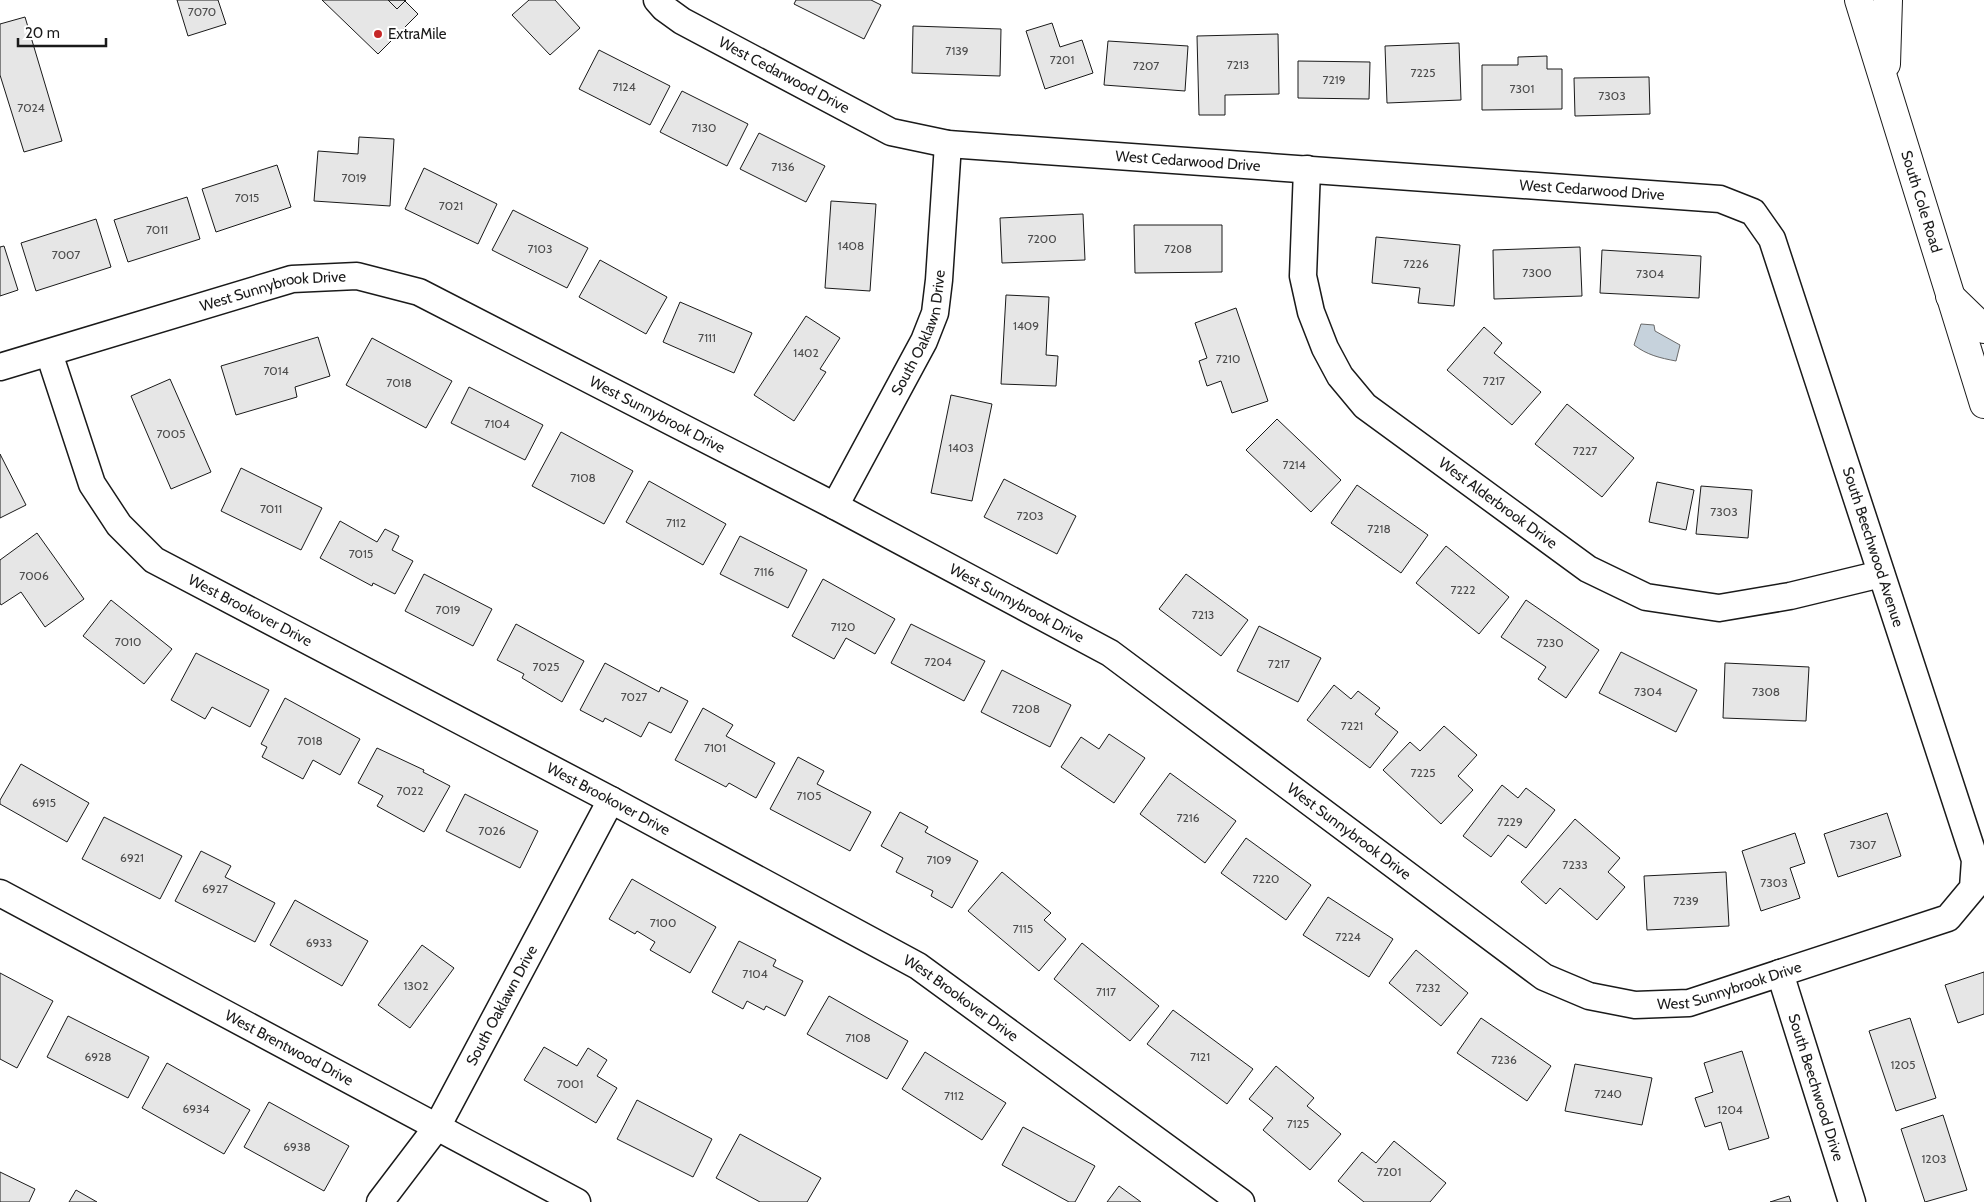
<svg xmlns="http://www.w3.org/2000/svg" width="1984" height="1202" font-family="Cabin,sans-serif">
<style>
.water{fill:#c6d2dc;stroke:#6a6a6a}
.building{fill:#e6e6e6;stroke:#1a1a1a}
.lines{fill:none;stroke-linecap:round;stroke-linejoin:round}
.street-casing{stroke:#1a1a1a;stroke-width:29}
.primary-casing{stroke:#1a1a1a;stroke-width:30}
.highway-casing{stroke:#1a1a1a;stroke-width:30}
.street{stroke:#fff;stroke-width:26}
.primary{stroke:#fff;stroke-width:28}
.highway{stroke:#fff;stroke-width:28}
.poi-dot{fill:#c62828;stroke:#fff;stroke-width:2}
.labels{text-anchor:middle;stroke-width:4;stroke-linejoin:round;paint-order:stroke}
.number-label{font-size:12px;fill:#4d4d4d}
.poi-label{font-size:15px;fill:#1a1a1a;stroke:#fff;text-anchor:start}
.street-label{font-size:15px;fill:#1a1a1a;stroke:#fff}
</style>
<rect width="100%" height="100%" fill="#fff"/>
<path class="water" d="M1641,324L1654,325L1655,331L1680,345L1676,361C1660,358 1647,355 1634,345Z"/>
<path class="building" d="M177,0H218L226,24L188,36Z
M322,0H404L418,14L378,54Z
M388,0H406L397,9Z
M529,0H555L580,28L550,55L512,15Z
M796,0H871L881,5L864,39L794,4Z
M25,17L62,141L24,152L0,75V24Z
M1052,23L1060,47L1082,40L1093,73L1045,89L1026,31Z
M913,26L1001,29L1000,76L912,73Z
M1278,34L1279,94L1225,95V115H1199L1197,36Z
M1108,41L1188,46L1185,91L1104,85Z
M1459,43L1461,100L1387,103L1385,46Z
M599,50L670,86L650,125L579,89Z
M1547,56V69H1562V109L1482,110V65H1518V57Z
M1298,61L1370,62L1369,99L1298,98Z
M1649,77L1650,114L1575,116L1574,78Z
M682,91L748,124L727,166L660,132Z
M759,133L825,166L806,202L740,169Z
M359,137L394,139L390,206L314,201L318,151L358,154Z
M277,165L291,207L216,232L202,189Z
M424,168L497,204L478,244L405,209Z
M187,197L200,239L128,262L114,220Z
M831,201L876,204L870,291L825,288Z
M513,210L588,248L567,288L492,250Z
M1083,214L1085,260L1002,263L1000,218Z
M96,219L111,267L36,291L21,243Z
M1134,225H1222V272L1135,273Z
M1376,237L1460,245L1454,306L1418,303L1420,288L1372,283Z
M4,246L18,290L0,296V247Z
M1580,247L1582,296L1494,299L1493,250Z
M1602,250L1701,256L1699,298L1600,293Z
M600,260L667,297L646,334L579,297Z
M1006,295L1049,297L1046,355L1058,356L1056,386L1001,384Z
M680,302L752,333L734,373L663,342Z
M1236,308L1268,401L1232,413L1221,381L1207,386L1199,361L1207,358L1195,323Z
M806,316L840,338L820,369L826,372L794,421L754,395Z
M1484,327L1502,343L1494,353L1541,392L1512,425L1447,370Z
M318,337L330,376L295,387L297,397L236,415L221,366Z
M372,338L452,381L426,428L346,385Z
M170,379L211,472L171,489L131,396Z
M469,387L543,425L525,460L451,423Z
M951,395L992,404L972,501L931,493Z
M1567,404L1634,458L1602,497L1535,444Z
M1277,419L1341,480L1311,512L1246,450Z
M561,432L633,471L604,524L532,486Z
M0,454L26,505L0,518Z
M241,468L322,508L301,550L221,511Z
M1004,479L1076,516L1057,554L984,517Z
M649,481L726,524L703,565L626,522Z
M1657,482L1694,490L1686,530L1649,522Z
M1357,485L1428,535L1401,573L1331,523Z
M1701,486L1752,490L1748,538L1696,534Z
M340,521L377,542L385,529L399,536L392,550L413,561L395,594L373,583L372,586L320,558Z
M37,533L84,599L45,627L21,592L1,605L0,603V560Z
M740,536L807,570L788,608L720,574Z
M1446,546L1509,597L1479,634L1416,583Z
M424,574L492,609L473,646L405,611Z
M1186,574L1248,620L1221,656L1159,609Z
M823,579L895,619L875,654L846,638L834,659L792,636Z
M111,600L172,649L144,684L83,636Z
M1526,600L1599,650L1566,698L1538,679L1546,667L1501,637Z
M516,624L584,661L562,702L522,678L524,674L497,660Z
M911,624L985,661L964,701L891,663Z
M1259,626L1321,658L1298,702L1237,671Z
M1621,652L1697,690L1676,732L1599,693Z
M196,653L269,690L250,727L212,707L205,719L171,700Z
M605,663L659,692L661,687L688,701L671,733L649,722L641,737L605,718L603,722L580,710Z
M1725,663L1809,667L1806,721L1723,718Z
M1002,670L1071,705L1050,747L981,712Z
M1334,685L1351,699L1358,691L1380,708L1375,714L1398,732L1370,768L1307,720Z
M285,698L360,739L340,775L313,760L303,779L262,757L267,747L261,744Z
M703,708L733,725L726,736L775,763L756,798L729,783L726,787L675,760Z
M1444,726L1477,755L1458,776L1473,790L1441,824L1383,770L1410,742L1420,751Z
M1109,734L1145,758L1114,803L1061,767L1081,737L1099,749Z
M377,748L424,770L423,772L450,786L424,832L377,806L383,796L358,783Z
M798,757L824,771L817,784L871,812L850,851L770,809Z
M21,764L89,803L67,842L0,804V800Z
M1170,773L1236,821L1205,863L1140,814Z
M1502,785L1518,798L1526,788L1555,810L1526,848L1508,835L1491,857L1463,836Z
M465,794L538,831L520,868L446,831Z
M900,812L928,827L925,832L978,861L952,908L931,896L933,891L896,872L903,858L881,846Z
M1887,813L1901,856L1838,877L1824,834Z
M104,817L182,856L160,899L82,859Z
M1575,819L1620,858L1608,872L1625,887L1597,920L1560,888L1546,904L1521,882Z
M1795,833L1805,863L1790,868L1800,898L1761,911L1742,851Z
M1246,838L1311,885L1286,920L1221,873Z
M201,851L231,866L225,877L275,903L255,942L175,901Z
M1002,872L1051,913L1044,920L1066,939L1039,971L968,911Z
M1726,872L1729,926L1647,930L1644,876Z
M632,879L716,927L690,973L650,950L655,942L637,931L635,934L609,919Z
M1328,897L1393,939L1369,977L1303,935Z
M295,900L368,941L342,986L270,945Z
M739,941L776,960L773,966L803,981L785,1016L766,1006L764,1010L747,1001L743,1009L712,992Z
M1082,943L1159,1006L1130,1041L1054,979Z
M422,945L454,968L410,1028L378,1005Z
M1416,950L1468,993L1441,1026L1389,983Z
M1984,972V1014L1958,1023L1945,985Z
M0,973L53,1001L17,1068L0,1059Z
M829,996L908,1041L887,1079L807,1034Z
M1173,1010L1253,1069L1227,1104L1147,1044Z
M68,1016L149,1057L128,1098L47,1057Z
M1481,1018L1551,1066L1527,1101L1457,1053Z
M1910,1018L1936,1098L1896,1111L1869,1031Z
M544,1047L577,1066L588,1048L607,1060L597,1076L617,1088L596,1123L524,1080Z
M1742,1051L1769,1138L1729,1150L1721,1122L1705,1127L1695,1098L1713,1092L1704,1063Z
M925,1052L1006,1103L982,1140L902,1089Z
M167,1063L250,1110L224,1154L142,1108Z
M1575,1064L1652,1078L1642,1125L1565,1111Z
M1276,1066L1314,1098L1307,1106L1341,1134L1310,1170L1263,1130L1273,1118L1249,1099Z
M637,1100L712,1139L693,1177L617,1139Z
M269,1102L349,1146L324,1191L244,1147Z
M1943,1115L1967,1190L1925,1202L1901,1129Z
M1023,1127L1095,1166L1075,1202H1069L1002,1165Z
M740,1134L821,1178L807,1202H760L716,1178Z
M1394,1141L1446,1183L1430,1202H1364L1338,1181L1362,1152L1376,1163Z
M0,1172L35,1189L29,1202H0Z
M1119,1186L1141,1202H1107Z
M76,1190L97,1202H69Z
M1789,1196L1791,1202H1770Z"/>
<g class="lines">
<g class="street-casing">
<g id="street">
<path id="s1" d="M1307,169L1303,276L1311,312L1325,348L1340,376L1365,406L1588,569L1646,597L1719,608L1790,596L1881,574"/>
<path id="s2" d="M49,353L92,484L119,525L154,560L611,800L918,966L1241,1202"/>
<path id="s3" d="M0,367L292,279L357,276L419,292L835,506L1110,653L1544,977L1589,996L1635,1005L1689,1003L1948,918L1973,888L1975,860L1772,239L1753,212L1720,199L948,144L891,132L682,21L664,8L657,0"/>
<path id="s4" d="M835,506L924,341L935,313L939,280L948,144"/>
<path id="s5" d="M0,893L577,1202"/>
<path id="s6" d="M1780,973L1852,1202"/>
<path id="s7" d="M380,1202L437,1127L611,800"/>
</g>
</g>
<g class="primary-casing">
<g id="primary">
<path id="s8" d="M1859,0L1984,404"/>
<path d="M1886,64L1888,0"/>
</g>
</g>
<g class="highway-casing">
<path id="highway" d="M1950,296L1984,329"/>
</g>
<use href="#street" class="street"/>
<use href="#primary" class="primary"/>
<use href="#highway" class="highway"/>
</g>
<circle class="poi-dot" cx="378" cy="34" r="5"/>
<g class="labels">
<g class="number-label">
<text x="202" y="16">7070</text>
<text x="957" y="55">7139</text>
<text x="1062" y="64">7201</text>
<text x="1238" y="69">7213</text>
<text x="1146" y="70">7207</text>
<text x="1423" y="77">7225</text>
<text x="1334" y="84">7219</text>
<text x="624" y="91">7124</text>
<text x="1522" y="93">7301</text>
<text x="1612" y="100">7303</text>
<text x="31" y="112">7024</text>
<text x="704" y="132">7130</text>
<text x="783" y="171">7136</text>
<text x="354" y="182">7019</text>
<text x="247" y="202">7015</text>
<text x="451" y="210">7021</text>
<text x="157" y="234">7011</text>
<text x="1042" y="243">7200</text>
<text x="851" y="250">1408</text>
<text x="540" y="253">7103</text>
<text x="1178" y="253">7208</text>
<text x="66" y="259">7007</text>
<text x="1416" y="268">7226</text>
<text x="1537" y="277">7300</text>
<text x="1650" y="278">7304</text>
<text x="1026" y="330">1409</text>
<text x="707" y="342">7111</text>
<text x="806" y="357">1402</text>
<text x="1228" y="363">7210</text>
<text x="276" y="375">7014</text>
<text x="1494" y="385">7217</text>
<text x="399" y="387">7018</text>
<text x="497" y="428">7104</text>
<text x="171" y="438">7005</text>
<text x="961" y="452">1403</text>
<text x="1585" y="455">7227</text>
<text x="1294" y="469">7214</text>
<text x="583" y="482">7108</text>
<text x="271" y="513">7011</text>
<text x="1724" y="516">7303</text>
<text x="1030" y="520">7203</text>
<text x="676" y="527">7112</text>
<text x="1379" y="533">7218</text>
<text x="361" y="558">7015</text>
<text x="764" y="576">7116</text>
<text x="34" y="580">7006</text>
<text x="1463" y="594">7222</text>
<text x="448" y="614">7019</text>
<text x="1203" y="619">7213</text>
<text x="843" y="631">7120</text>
<text x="128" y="646">7010</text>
<text x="1550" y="647">7230</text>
<text x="938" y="666">7204</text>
<text x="1279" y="668">7217</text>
<text x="546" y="671">7025</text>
<text x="1648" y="696">7304</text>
<text x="1766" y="696">7308</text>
<text x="634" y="701">7027</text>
<text x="1026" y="713">7208</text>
<text x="1352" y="730">7221</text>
<text x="310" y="745">7018</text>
<text x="715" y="752">7101</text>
<text x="1423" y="777">7225</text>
<text x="410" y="795">7022</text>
<text x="809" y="800">7105</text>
<text x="44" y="807">6915</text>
<text x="1188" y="822">7216</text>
<text x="1510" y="826">7229</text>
<text x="492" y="835">7026</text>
<text x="1863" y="849">7307</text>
<text x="132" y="862">6921</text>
<text x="939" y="864">7109</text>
<text x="1575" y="869">7233</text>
<text x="1266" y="883">7220</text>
<text x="1774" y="887">7303</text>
<text x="215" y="893">6927</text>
<text x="1686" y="905">7239</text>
<text x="663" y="927">7100</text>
<text x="1023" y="933">7115</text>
<text x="1348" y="941">7224</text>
<text x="319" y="947">6933</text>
<text x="755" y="978">7104</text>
<text x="416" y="990">1302</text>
<text x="1428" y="992">7232</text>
<text x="1106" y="996">7117</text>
<text x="858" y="1042">7108</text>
<text x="98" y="1061">6928</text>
<text x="1200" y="1061">7121</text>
<text x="1504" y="1064">7236</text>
<text x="1903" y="1069">1205</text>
<text x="570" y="1088">7001</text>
<text x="1608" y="1098">7240</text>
<text x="954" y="1100">7112</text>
<text x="196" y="1113">6934</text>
<text x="1730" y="1114">1204</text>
<text x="1298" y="1128">7125</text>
<text x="297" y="1151">6938</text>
<text x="1934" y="1163">1203</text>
<text x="1389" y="1176">7201</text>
</g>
<g class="poi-label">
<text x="388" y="39">ExtraMile</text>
</g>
<g class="street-label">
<text transform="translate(784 75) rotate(28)" y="5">West Cedarwood Drive</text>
<text transform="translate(1188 161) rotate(4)" y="5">West Cedarwood Drive</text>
<text transform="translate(1592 190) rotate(4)" y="5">West Cedarwood Drive</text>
<text dy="5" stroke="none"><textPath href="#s8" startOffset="211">South Cole Road</textPath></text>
<text dy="5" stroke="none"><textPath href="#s3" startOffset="284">West Sunnybrook Drive</textPath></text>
<text dy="5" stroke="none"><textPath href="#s4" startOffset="194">South Oaklawn Drive</textPath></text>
<text dy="5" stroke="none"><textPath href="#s3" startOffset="702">West Sunnybrook Drive</textPath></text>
<text dy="5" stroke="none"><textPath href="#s1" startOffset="418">West Alderbrook Drive</textPath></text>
<text transform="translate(1873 547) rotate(72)" y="5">South Beechwood Avenue</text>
<text dy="5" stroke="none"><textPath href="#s3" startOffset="1108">West Sunnybrook Drive</textPath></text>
<text dy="5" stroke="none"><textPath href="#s2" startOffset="345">West Brookover Drive</textPath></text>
<text dy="5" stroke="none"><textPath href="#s2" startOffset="750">West Brookover Drive</textPath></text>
<text dy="5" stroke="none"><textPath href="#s3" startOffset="1512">West Sunnybrook Drive</textPath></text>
<text dy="5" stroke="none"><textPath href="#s3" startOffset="1948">West Sunnybrook Drive</textPath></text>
<text dy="5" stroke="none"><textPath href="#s2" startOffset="1155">West Brookover Drive</textPath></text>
<text dy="5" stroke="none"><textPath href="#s7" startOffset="232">South Oaklawn Drive</textPath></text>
<text dy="5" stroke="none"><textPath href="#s5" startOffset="328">West Brentwood Drive</textPath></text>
<text dy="5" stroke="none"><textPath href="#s6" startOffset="120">South Beechwood Drive</textPath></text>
</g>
</g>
<path d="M18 38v8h88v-8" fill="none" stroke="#1a1a1a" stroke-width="2.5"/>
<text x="25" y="38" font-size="15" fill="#1a1a1a" stroke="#ffffff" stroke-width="4" paint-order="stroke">20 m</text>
</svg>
